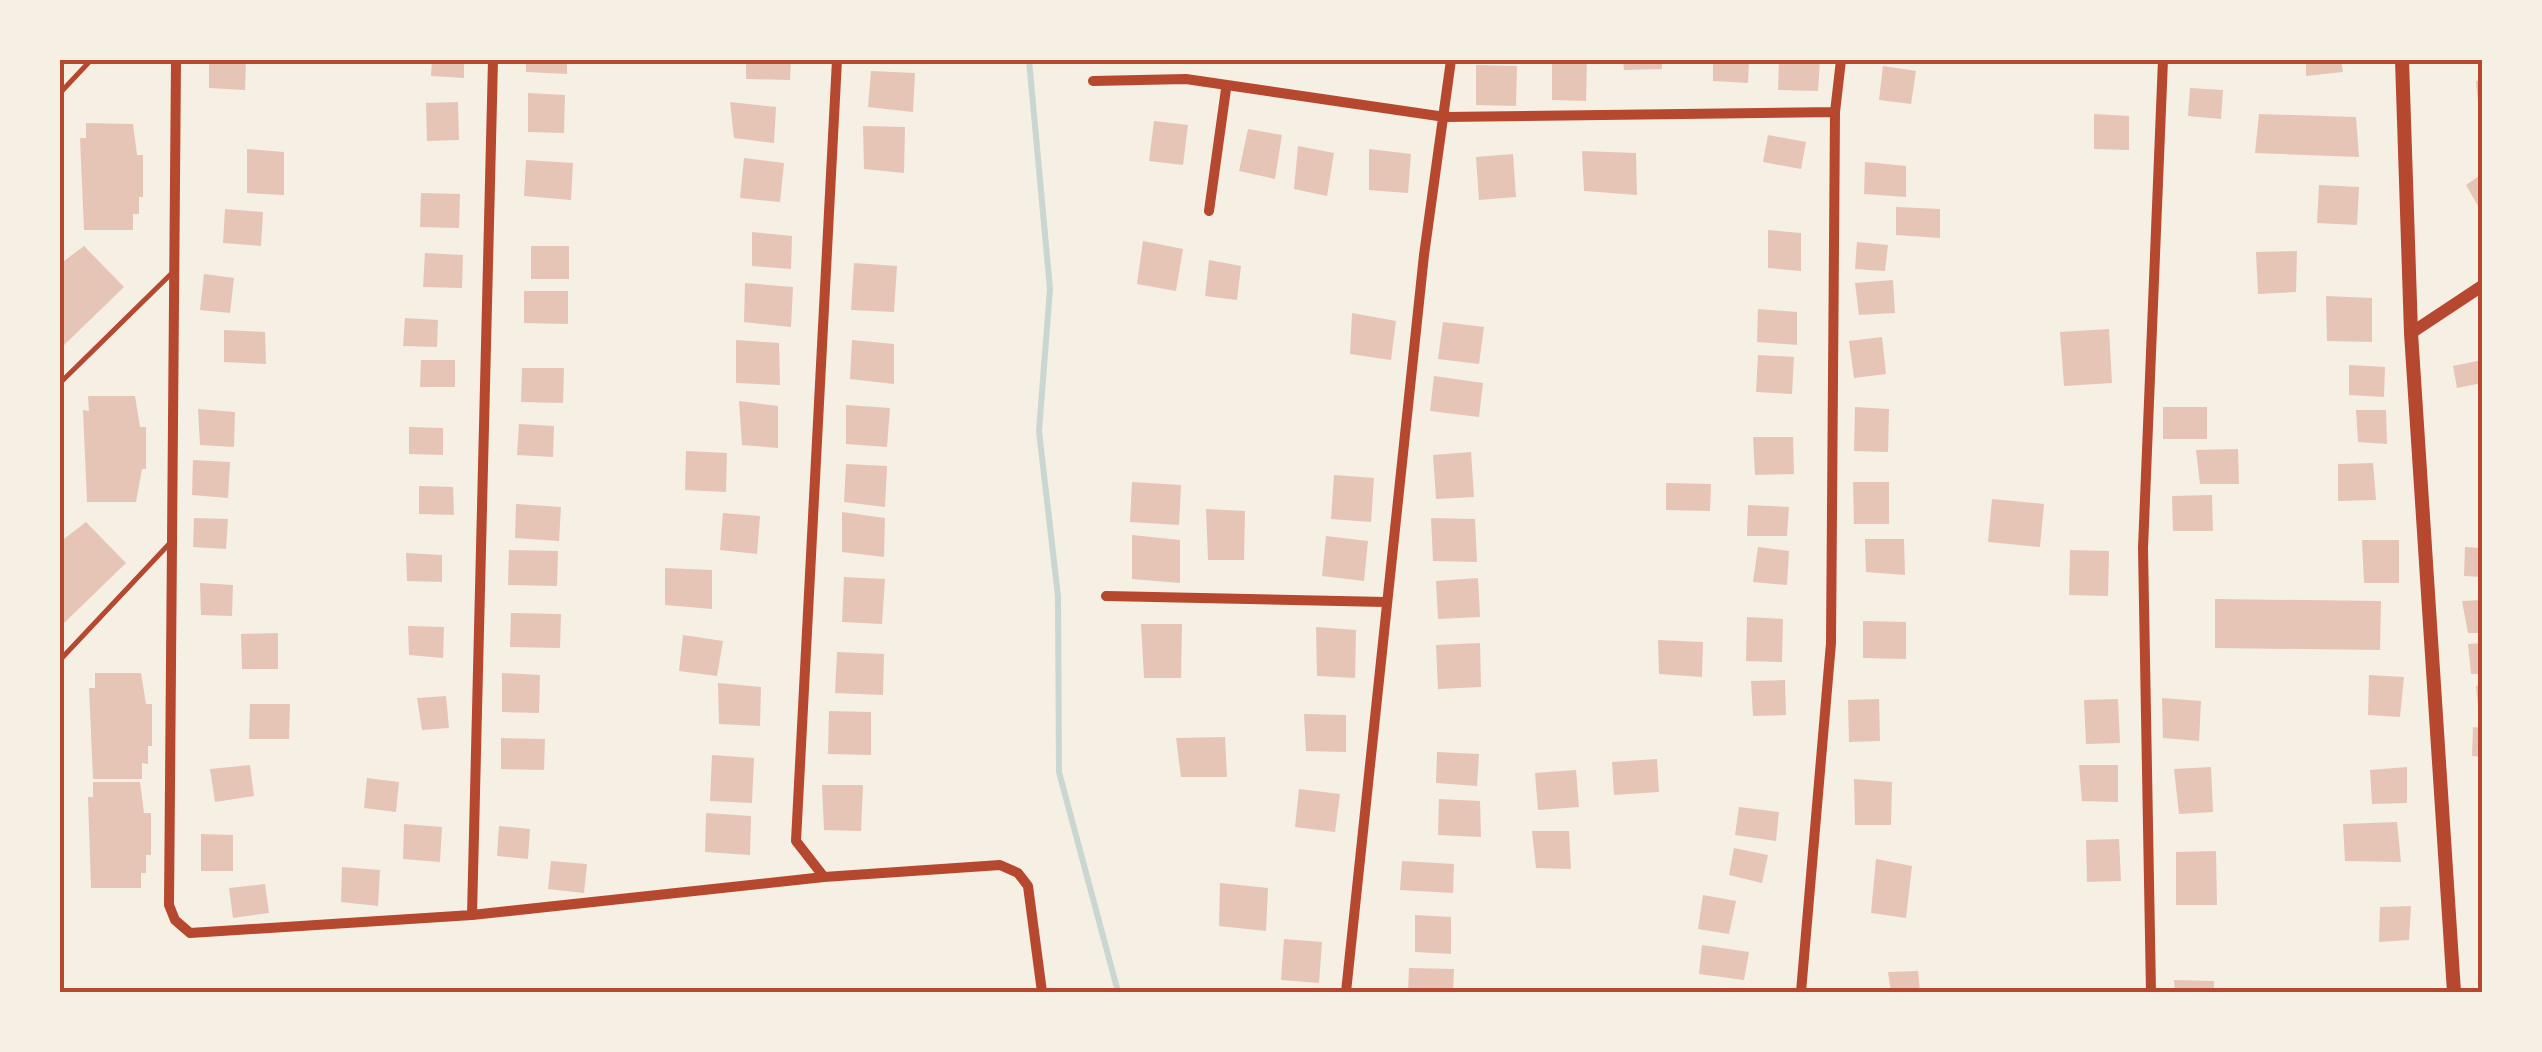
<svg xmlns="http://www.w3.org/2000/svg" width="2542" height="1052" font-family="'Alegreya Sans',sans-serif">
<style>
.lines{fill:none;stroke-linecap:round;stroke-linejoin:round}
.stream{stroke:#c9d6d2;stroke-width:6}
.building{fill:#e6c5b7}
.service{stroke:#b5482f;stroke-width:5}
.minor{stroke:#b5482f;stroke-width:10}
.tertiary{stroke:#b5482f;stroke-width:12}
.secondary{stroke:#b5482f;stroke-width:14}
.neatline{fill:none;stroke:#b5482f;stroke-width:4}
</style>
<rect width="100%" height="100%" fill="#f6efe4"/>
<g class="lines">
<path class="stream" d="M1029,60L1050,289L1039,431L1058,596L1059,772L1118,992"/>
</g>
<path class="building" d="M209,60H246L245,90L209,88Z
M432,60H464V78L431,76Z
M526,60H567V74L526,72Z
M746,60H791L790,80L746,79Z
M1552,60H1587L1586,101L1552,100Z
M1623,60H1662V69L1624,70Z
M1713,60H1749L1748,83L1713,81Z
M1779,60H1820L1818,91L1778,90Z
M2306,60H2341L2343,72L2306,76Z
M1476,65L1517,66L1516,106L1476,105Z
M1883,66L1916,71L1911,104L1879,100Z
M871,71L915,73L913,112L868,107Z
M2482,80V102H2478L2476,81Z
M2190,88L2223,90L2221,119L2188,116Z
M528,93L565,95L564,133L528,132Z
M458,102L459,140L427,141L426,103Z
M730,102L776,107L774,143L734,138Z
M2094,114L2129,116V150L2094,149Z
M2259,114L2356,117L2359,157L2255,153Z
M1154,121L1188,125L1183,165L1149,161Z
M86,123L133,124L137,155H143V197H139V214H133V230H84L80,138H86Z
M863,126L905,127L904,173L864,169Z
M1248,129L1282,135L1275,179L1239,171Z
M1768,135L1806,142L1801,169L1763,162Z
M1298,146L1334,153L1327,196L1294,189Z
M247,149L284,152V195L247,193Z
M1369,149L1411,154L1408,193L1369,190Z
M1582,151L1636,153L1637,195L1584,191Z
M1513,154L1516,197L1479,200L1476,157Z
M744,158L784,163L780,202L740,198Z
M526,160L573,163L571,200L524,196Z
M1865,162L1906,166V197L1864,194Z
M2482,174V213L2466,185Z
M2319,185L2359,187L2357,225L2317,223Z
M421,193L460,194L459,228L420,227Z
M1896,207L1940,209V238L1896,235Z
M225,209L263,212L261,246L223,243Z
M1768,230L1801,233V271L1768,268Z
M752,232L792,236L791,269L752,266Z
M1143,241L1183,249L1176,291L1137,284Z
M1857,242L1888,245L1885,271L1855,269Z
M84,246L124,287L60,349V264Z
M531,246H569V279H531Z
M2297,251L2296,292L2258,294L2256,252Z
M425,253L463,255L462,288L423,287Z
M1209,260L1241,266L1237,300L1205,296Z
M854,263L897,266L894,312L851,310Z
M204,274L234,278L230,313L200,310Z
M1893,280L1895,313L1859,315L1855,283Z
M745,283L793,287L791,327L744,322Z
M524,291H568V324L524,323Z
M2326,296L2372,298V342L2327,341Z
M1758,309L1797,312V345L1757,342Z
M1352,313L1396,321L1391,360L1350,354Z
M405,318L438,320L437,347L403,346Z
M1443,322L1484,327L1479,364L1438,359Z
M2109,329L2112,383L2064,386L2060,332Z
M224,330L265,332L266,364L224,362Z
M1882,337L1886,374L1854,378L1849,341Z
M736,340L779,343L780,385L736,383Z
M852,340L894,344V384L850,379Z
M1758,355L1794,357L1792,394L1756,392Z
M421,360H455V387H420Z
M2482,360V383L2457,388L2453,366Z
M2349,365L2385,367L2384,397L2349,395Z
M522,368H564L563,403L521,402Z
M1434,376L1483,383L1479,417L1430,411Z
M88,396H135L140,427H146V469H142L136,502H87L83,410L89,411Z
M739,401L778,406V448L742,445Z
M846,405L890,408L887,447L846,444Z
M1855,407L1889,409L1888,452L1854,451Z
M2163,407H2207V439H2163Z
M198,409L235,412L234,447L200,445Z
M2356,410H2386L2387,444L2358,442Z
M519,424L554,426L553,457L517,455Z
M409,427L443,428V455L409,454Z
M1753,437H1793L1794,474L1755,475Z
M2238,449L2239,484H2200L2196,450Z
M686,451L727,453L726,492L685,490Z
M1471,452L1474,497L1436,499L1433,455Z
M193,460L230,462L228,498L192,495Z
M2373,463L2376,500L2338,501V464Z
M846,464L887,466L885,507L844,502Z
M1334,475L1374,478L1371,522L1331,519Z
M1132,482L1181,485L1179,525L1130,522Z
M1853,482H1889V524H1854Z
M1666,483L1711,484L1710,511L1666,510Z
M419,486L453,487L454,515L419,514Z
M2212,495L2213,531H2173L2172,496Z
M1992,499L2044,504L2040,547L1988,542Z
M516,504L561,507L559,541L515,538Z
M1748,505L1789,507L1787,536H1747Z
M1206,509L1245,511L1244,560H1208Z
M842,512L885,518L884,557L842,552Z
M723,513L760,516L757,554L720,550Z
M194,518L228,519L226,549L193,547Z
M1431,518L1475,519L1477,562L1433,561Z
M86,522L126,563L60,627V542Z
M1132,535L1180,540V583L1132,579Z
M1326,536L1368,541L1364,581L1322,576Z
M1865,539H1904L1905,575L1866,572Z
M2362,540H2399V583H2364Z
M1758,547L1789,551L1787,585L1753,582Z
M2465,547L2482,548V577L2464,576Z
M509,550L558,551L557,586L508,585Z
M2070,550L2109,551L2108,596L2069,595Z
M406,553L442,555V582L407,581Z
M665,568L712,570V609L665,605Z
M844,577L885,579L882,624L842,622Z
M1478,578L1480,617L1438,619L1436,581Z
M200,583L233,585L232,616L201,615Z
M2215,599L2381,601L2380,650L2215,648Z
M2482,600V633H2468L2462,601Z
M511,613L561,614L560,648L510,647Z
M1747,617L1783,619L1782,662L1746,661Z
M1863,621L1906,622V659L1863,658Z
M1141,624H1182L1181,678H1144Z
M408,626L444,627L443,658L409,655Z
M1316,627L1356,630L1355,678L1317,676Z
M278,633V669H242L241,634Z
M683,635L723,641L717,676L679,671Z
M1658,640L1703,642L1702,677L1659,674Z
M1480,643L1481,687L1438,689L1436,645Z
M2482,643V674H2471L2468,644Z
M837,652L884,654L883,695L835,693Z
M95,673H141L146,704H152V746H148V764L142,763V779H93L89,688H95Z
M502,673L540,675L539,713L502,712Z
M2369,675L2404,677L2400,717L2368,715Z
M1785,680L1786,715L1753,716L1751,681Z
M718,683L761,687L760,726L719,724Z
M2482,685V717H2479L2476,686Z
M446,696L449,728L422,730L417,698Z
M2162,698L2201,701L2199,741L2163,738Z
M1879,699L1880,741L1849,742L1848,700Z
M2118,699L2120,743L2086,744L2084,700Z
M250,704H290L289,739H249Z
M829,711L871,712V755L828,754Z
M1304,714L1346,715V752L1306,751Z
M2473,727L2482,728V757L2472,756Z
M1225,737L1227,777H1181L1176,738Z
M501,738L545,739L544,770L501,769Z
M1437,752L1479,754L1477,786L1436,783Z
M712,755L754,758L752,803L710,801Z
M1657,759L1659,792L1614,795L1612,762Z
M250,765L254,796L215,802L210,769Z
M2079,765H2118V802L2082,801Z
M2211,767L2213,812L2179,814L2174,769Z
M2407,767V803L2372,804L2370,770Z
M1576,770L1579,807L1538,810L1535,773Z
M367,778L399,782L396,812L364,808Z
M1854,779L1892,782L1891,825H1855Z
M93,782H140L144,813H151V855H146V873H141V888H91L88,797H93Z
M822,785H863L861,831L824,830Z
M1299,789L1340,794L1335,832L1295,827Z
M1439,799L1480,801L1481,837L1438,835Z
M1739,807L1779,812L1776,841L1735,835Z
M706,813L751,816L750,855L705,852Z
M2397,822L2401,862L2345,861L2343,824Z
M404,824L442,827L440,862L403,859Z
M499,826L530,829L528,859L497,856Z
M1532,831H1569L1571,869L1536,868Z
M201,834L233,835V871H201Z
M2119,839L2121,881L2087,882L2086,840Z
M1734,848L1768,855L1762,883L1729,875Z
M2216,851L2217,905H2176V852Z
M1876,859L1912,866L1906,918L1871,913Z
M551,861L587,864L584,893L548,889Z
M1402,861L1454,864L1453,893L1400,890Z
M342,867L380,870L378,906L341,902Z
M1220,883L1268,888L1266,931L1219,926Z
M265,884L269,913L233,918L229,888Z
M1703,895L1736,901L1729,934L1698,929Z
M2411,906L2409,940L2379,942L2380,907Z
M1415,915L1451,917V954L1415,952Z
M1284,939L1322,942L1319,983L1281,980Z
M1702,945L1749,952L1744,980L1699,974Z
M1409,968L1454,969L1453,992H1408Z
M1918,971L1920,992H1891L1888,972Z
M2174,980L2214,981V992H2175Z"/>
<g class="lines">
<path class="service" d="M60,93L91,60
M60,383L173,272
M60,660L170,543"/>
<path class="minor" d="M176,60L169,905L175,920L190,933L472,915L824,877
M837,60L796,841L824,877L1000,865L1018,873L1028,886L1042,992
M1093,81L1186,79L1445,117L1835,112
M1209,211L1226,89
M1106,596L1385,602
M472,915L493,60
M1346,992L1424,255L1451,60
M1801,992L1831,643L1835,112L1841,60
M2151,992L2143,548L2163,60"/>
<path class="tertiary" d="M2411,333L2482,286"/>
<path class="secondary" d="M2402,60L2411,333L2454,992"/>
</g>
<rect width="2542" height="1052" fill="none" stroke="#f6efe4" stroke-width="125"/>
<rect x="62" y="62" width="2418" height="928" class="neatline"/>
</svg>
